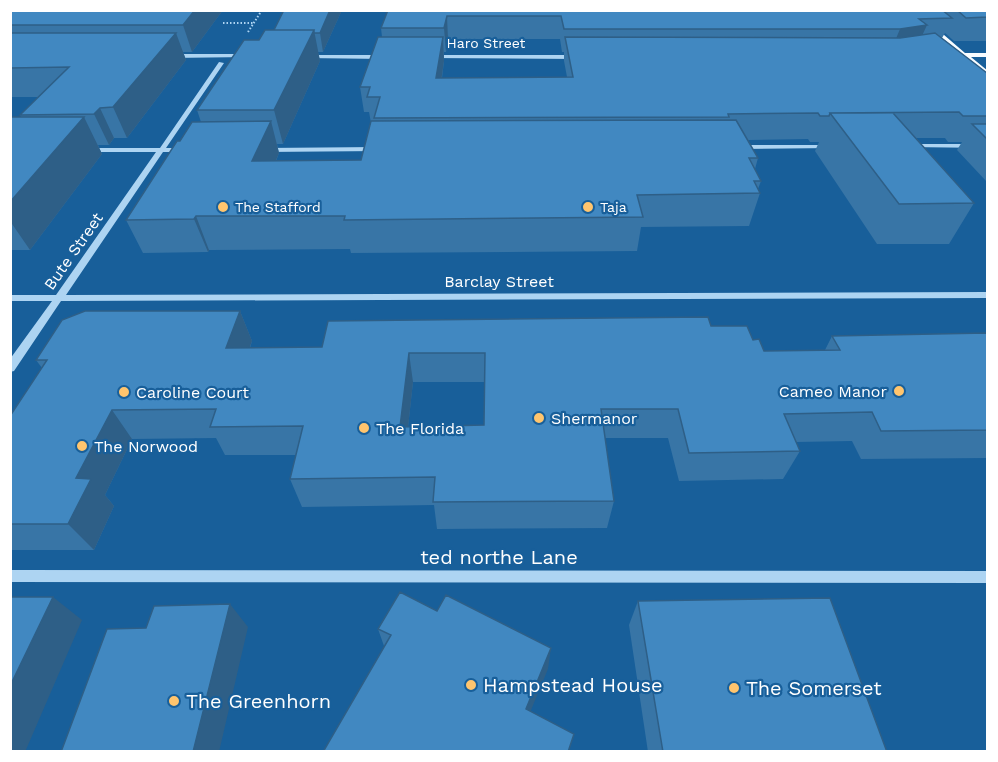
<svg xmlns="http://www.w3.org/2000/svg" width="998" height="762" font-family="'Work Sans',sans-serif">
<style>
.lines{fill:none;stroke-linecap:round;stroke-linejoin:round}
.path{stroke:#add4f2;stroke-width:2;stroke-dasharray:1.5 2;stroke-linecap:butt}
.minor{fill:#add4f2;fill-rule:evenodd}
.major{fill:#f8fcff;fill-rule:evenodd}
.wall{fill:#3875a6;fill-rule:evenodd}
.shaded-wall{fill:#2e5f87}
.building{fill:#4188c1;stroke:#2e5f87;stroke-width:1.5;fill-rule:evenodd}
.poi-dot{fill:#ffc56e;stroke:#185f9a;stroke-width:2}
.labels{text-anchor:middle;stroke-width:4.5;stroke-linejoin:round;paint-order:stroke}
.far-street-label{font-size:14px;fill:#fff;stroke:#185f9a}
.far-poi-label{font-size:14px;fill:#fff;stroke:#185f9a;text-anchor:start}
.street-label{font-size:16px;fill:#fff;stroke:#185f9a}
.poi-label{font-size:16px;fill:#fff;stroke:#185f9a;text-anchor:start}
.near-street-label{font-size:20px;fill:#fff;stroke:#185f9a}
.near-poi-label{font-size:20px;fill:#fff;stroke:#185f9a;text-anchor:start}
</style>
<rect width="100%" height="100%" fill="#185f9a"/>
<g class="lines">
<path class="path" d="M223,23H253
M248,32L262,10"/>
<path class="minor" d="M247,54L250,56L249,57L170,58L167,56L170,54Z
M303,55H385L388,57L385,59L305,58L302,56Z
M431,55H577L580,57L577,59L429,58V56Z
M219,62L224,63L166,148H183L187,150L183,152H163L66,295L988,292V298L61,301L14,371L10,372V359L52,301H10V295H56L156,152H88L84,150L88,148H160Z
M910,144H988V148L908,147L906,146Z
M831,145L835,147L833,148L739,149L735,147L739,145Z
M378,147L382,149L381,151L265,152L261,150L265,148Z
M10,570L988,571V583L10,582Z"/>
<path class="major" d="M907,10H915L965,53H988V57H971L988,71V78Z"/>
</g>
<path class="wall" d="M10,10H223L192,52H183L186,60L127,138H114L109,145H98L102,154L30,250H10V117H21L20,115L39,97H10Z
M284,10H342L323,52H318L320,61L283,144H277L279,153L276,161L361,160L371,123L369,112H364L360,87L382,37L381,28L388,10H987V41H954L945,33L942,38L987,73V182L957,150L962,142H948L945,138H916L974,203L949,244H877L815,151L819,142H810L808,139L748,140L758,158L755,169L761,181L758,189L760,193L749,226L641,227L637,251L351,253L350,249L209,250L208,252L143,253L126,220L180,141L201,122L197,110L259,40L274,30ZM448,39H560L562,52H564V61L567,77L442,78L444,61V52H446Z
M240,311L252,341L250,348L322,347L711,326L753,340L764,351L825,350L832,336L987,333V458L861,459L852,441L796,442L800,451L783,479L679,481L668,438H605L614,501L607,528L437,529L434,505L302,507L290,479L296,455H225L216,438L132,439L105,495L114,506L94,550H10V416L42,368L36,360ZM413,382H484V425L408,427Z
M638,601L887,752H648L629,625Z
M378,629L548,669L384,646Z"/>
<path class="shaded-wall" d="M195,10H223L192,52L183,25Z
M330,10H342L323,52L320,33Z
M447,16L448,39L446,52L444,28Z
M927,25L916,49L890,53L900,29Z
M314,30L320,61L283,144L274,110Z
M176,33L186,60L127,138L113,107Z
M443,37L444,61L438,103L436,78Z
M100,108L114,138L109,145L94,114Z
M84,117L102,154L30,250L10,221V202Z
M271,121L279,153L262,194L252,161Z
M196,216L209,250L208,252L194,219Z
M240,311L252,341L239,377L226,348Z
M409,353L413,382L405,455L400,427Z
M112,410L132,439L105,495L114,506L94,550L68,524L76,478Z
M53,597L82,620L25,752H10V686Z
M230,604L248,627L219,752H193Z
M551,648L548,669L524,727L526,709Z"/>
<path class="building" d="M10,10H195L183,25H10Z
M284,10H330L320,33H314V30H274Z
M388,10H942L952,18L919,19L927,25L900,29H564L561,16H447L444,28H381Z
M957,10H987V17L966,18Z
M265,30H314L274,110H197L244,40H259Z
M10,33H176L113,107L100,108L94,114L20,115L69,67L10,68Z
M935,33L987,73V116H963L959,112L830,113L829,116H820L818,113L728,114L729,117L374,118L380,97H367L370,87H360L378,37H443L436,78L573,77L565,37L900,38Z
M830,113H893L974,203L899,204Z
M10,117H84L10,202Z
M736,120L758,158H749L761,181H754L760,193L637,195L643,217L344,220L345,216H196L194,219L126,220L177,141H180L192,122L271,121L252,161L361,160L371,121Z
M972,124H987V139Z
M85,311H240L226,348L322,347L328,321L708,317L711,326H747L753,340L759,339L764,351L840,350L832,336L987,333V430L881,431L872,412L784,414L800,451L689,453L678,409H601L614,501L433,502L435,477L290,479L303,426L210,427L216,409L112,410L76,478L91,479L68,524H10V416L47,360H36L62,320ZM409,353H485L484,425L400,427Z
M400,592L437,611L446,595L551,648L526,709L574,734L568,752H323L391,635L378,629Z
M10,597H53L10,686Z
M830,598L887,752H663L638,601Z
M230,604L193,752H61L107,629L146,628L154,606Z"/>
<g class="poi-dot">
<circle cx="223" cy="207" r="6"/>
<circle cx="588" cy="207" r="6"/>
<circle cx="899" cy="391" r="6"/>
<circle cx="124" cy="392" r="6"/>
<circle cx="539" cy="418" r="6"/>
<circle cx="364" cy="428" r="6"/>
<circle cx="82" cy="446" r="6"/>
<circle cx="471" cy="685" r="6"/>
<circle cx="734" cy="688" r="6"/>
<circle cx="174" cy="701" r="6"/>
</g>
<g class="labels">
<g class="far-street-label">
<text x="486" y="48">Haro Street</text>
</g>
<g class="far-poi-label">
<text x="235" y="212">The Stafford</text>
<text x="600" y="212">Taja</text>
</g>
<g class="street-label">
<text transform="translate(73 251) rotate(-55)" y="6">Bute Street</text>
<text x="499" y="287">Barclay Street</text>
</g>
<g class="poi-label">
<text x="887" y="397" text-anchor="end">Cameo Manor</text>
<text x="136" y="398">Caroline Court</text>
<text x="551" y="424">Shermanor</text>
<text x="376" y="434">The Florida</text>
<text x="94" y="452">The Norwood</text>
</g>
<g class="near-street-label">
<text x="499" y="564">ted northe Lane</text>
</g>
<g class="near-poi-label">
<text x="483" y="692">Hampstead House</text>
<text x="746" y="695">The Somerset</text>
<text x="186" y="708">The Greenhorn</text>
</g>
</g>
<rect width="998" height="762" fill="none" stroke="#ffffff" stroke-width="24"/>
</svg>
